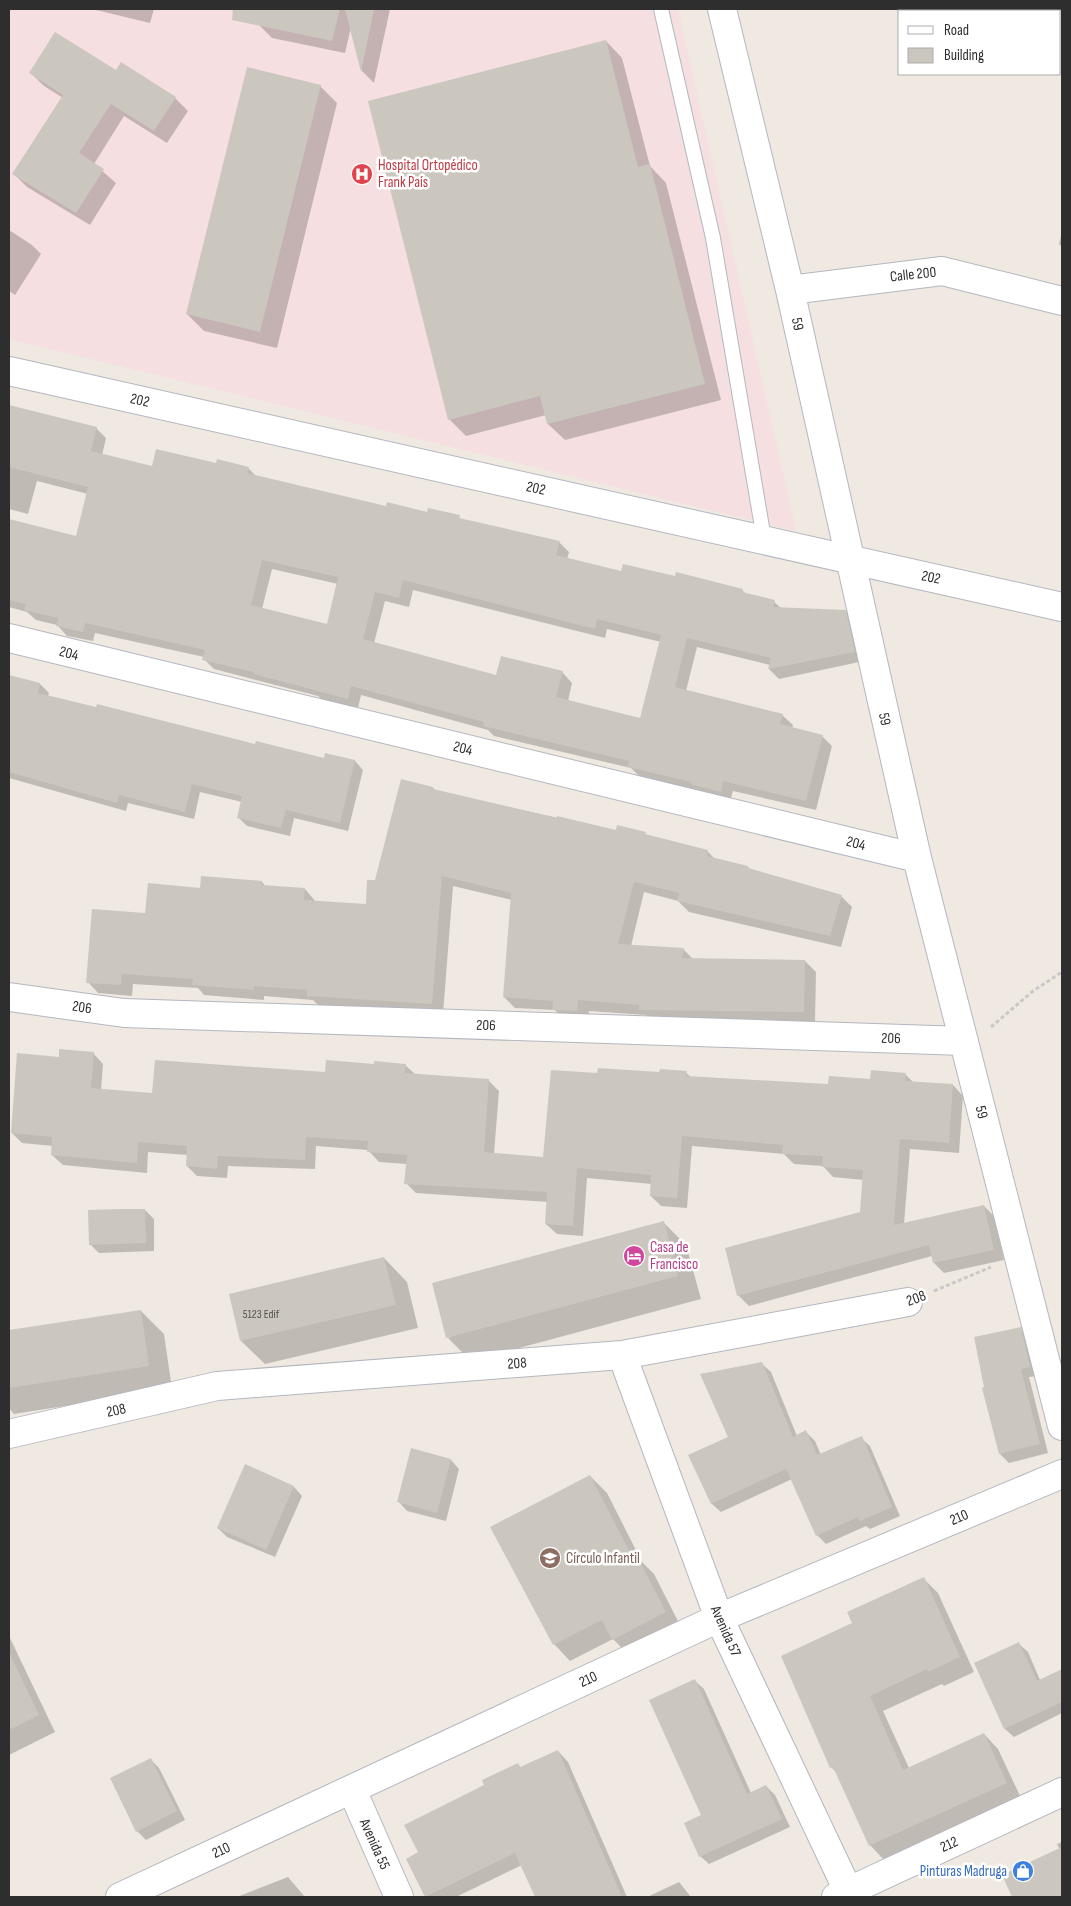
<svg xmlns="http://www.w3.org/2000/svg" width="1071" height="1906" font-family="'Sofia Sans Condensed',sans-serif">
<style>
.medical{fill:#f5dfe0}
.shadow{fill:#0003;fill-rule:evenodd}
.building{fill:#cbc7bf;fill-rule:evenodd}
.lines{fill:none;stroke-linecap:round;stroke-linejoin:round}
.service-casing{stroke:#b4b7c1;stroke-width:16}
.minor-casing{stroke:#b4b7c1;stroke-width:30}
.tertiary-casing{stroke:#b4b7c1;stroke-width:30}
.path{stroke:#c9c9c9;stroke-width:3;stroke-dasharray:4 2.5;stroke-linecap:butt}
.service{stroke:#fff;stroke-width:14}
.minor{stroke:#fff;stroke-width:28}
.tertiary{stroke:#fff;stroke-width:28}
.labels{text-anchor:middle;stroke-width:5;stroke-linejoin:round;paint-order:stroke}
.number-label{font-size:12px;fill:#555452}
.health-label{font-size:15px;fill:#be3a42;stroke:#fff;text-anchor:start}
.street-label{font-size:15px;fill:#2e2e2e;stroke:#fff}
.hotel-label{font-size:15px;fill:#b23c85;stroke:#fff;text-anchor:start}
.education-label{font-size:15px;fill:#785e54;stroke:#fff;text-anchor:start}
.shop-label{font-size:15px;fill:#366cbe;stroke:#fff;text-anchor:end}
</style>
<rect width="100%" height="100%" fill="#efe9e1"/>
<path class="medical" d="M9,9H678L796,531L9,339Z"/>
<path class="shadow" d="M92,9H154L150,23Z
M260,9H390L374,83L362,71L351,27L345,53L272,38L259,25Z
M606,41L622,58L650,166L666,183L721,400L565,440L548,424L546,415L466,436L449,419Z
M116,72L175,98L188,111L167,143L124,116L94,164L116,183L90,225L27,187L14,174L63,98L44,86L31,73Z
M320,86L337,103L277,348L204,331L187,314Z
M9,230L32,245L41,254L15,295L9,291Z
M1062,232V247L1059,244Z
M9,406L96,428L106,438L102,455L153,468L216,465L248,468L257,477L387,507L459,517L463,521L559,542L569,552L567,559L622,573L742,590L747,595L774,602L781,608L845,611L855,621L864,661L779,679L769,669L770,665L697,647L686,691L782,715L793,725L792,729L822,736L832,746L816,810L733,791L730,801L702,794L698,791L639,776L631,768L494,736L488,730L361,695L358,708L322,700L318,696L214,669L204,659V657L95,633L93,641L67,636L57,625L36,620L27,612L9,607V533L12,521L77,537L88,494L37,481L28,514L9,509ZM272,569L338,584L328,625L262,609ZM413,590L605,638L607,629L661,642L641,719L568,701L572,683L562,672L497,676L374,643L385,601L409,607Z
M9,677L40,684L49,693L48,696L256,746L325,759L355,761L363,770L348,831L294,818L290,836L247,826L238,817L242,802L200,792L194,819L128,803L126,811L9,778Z
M433,788L436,791L617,831L645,834L648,836L707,851L715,859L748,867L751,870L841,896L852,907L841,947L689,912L678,901L644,892L631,946L684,950L694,960L805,961L816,972L815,1022L651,1020L646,1015L589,1011L588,1022L564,1020L555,1010L515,1008L504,997L512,900L453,886L443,1014L319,1006L313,1000L264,996V1000L204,995L198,988L133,984L132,996L98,993L88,982L146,915L201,889L262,882L266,887L305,889L316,902L367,905L376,882Z
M93,1053L103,1064L101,1090L153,1095L375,1065H405L416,1075L488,1080L499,1091L494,1154L544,1158L599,1074L686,1073L691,1077L830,1085L905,1074L914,1083L953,1085L963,1096L959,1153L910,1149L904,1224L984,1206L994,1216L1004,1260L944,1273L934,1263L932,1256L749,1306L738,1295L861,1213L864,1180L833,1177L823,1166L794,1164L784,1154L692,1146L687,1208L661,1206L651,1196L652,1184L587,1178L583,1236L557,1234L546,1224L548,1202L416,1193L406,1183L407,1164L379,1162L368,1150L316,1146L315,1169L228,1166L227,1178L197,1176L187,1166L188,1155L148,1152L147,1173L63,1165L52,1155L53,1146L22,1143L12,1133L60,1058Z
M145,1210L154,1219V1251L99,1253L90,1244Z
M663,1222L686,1245L701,1299L471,1361L448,1338Z
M384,1258L407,1282L418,1328L265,1364L241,1341Z
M141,1311L164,1334L172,1389L14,1414L9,1408V1331Z
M1020,1329L1029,1337L1038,1376L1029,1377L1048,1453L1009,1463L1000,1454L983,1389Z
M762,1364L771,1372L797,1436L806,1432L815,1441L821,1455L861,1438L870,1446L900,1516L870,1529L866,1526L826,1544L817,1535L792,1479L721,1512L712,1504L690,1456L729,1437Z
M412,1450L451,1460L459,1469L446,1521L407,1511L399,1502Z
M246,1466L294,1487L302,1496L275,1557L227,1537L218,1528Z
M590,1476L607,1493L642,1562L654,1574L682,1629L630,1656L613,1639L570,1661L554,1644Z
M923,1578L938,1593L974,1672L944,1686L942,1684L883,1711L909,1768L984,1734L998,1749L1021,1798L884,1860L870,1845L836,1772L831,1767L854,1623Z
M9,1636L55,1732L9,1755Z
M1019,1644L1028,1652L1040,1680L1062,1670V1713L1014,1737L1005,1729L975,1664Z
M695,1681L704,1689L751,1793L766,1786L775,1795L790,1827L709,1864L700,1856L703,1815Z
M558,1751L568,1762L627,1897H536L522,1865L456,1897H426L407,1859L420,1853L486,1785L518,1764L521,1768Z
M151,1760L159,1768L185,1820L146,1840L137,1831Z
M1062,1842V1897H1014L1004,1876L1060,1850L1057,1844Z
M288,1877L305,1897H237Z
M679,1882L691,1897H647Z"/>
<path class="building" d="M233,9H340L332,41L232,20Z
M345,9H374L361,72Z
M55,32L116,70L121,62L176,97L154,131L111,104L79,153L104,169L76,213L12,174L63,95L29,73Z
M606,40L638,167L650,164L705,384L547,424L540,396L448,420L368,101Z
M247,67L321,85L260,332L186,314Z
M9,405L97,427L91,451L152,466L156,449L216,463L217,459L249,467L247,473L386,506L387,502L427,512L428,508L460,515L459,518L560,541L556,555L621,571L623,564L675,576L676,572L743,589L742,592L775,600L773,607L846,610L855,652L768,669L771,658L687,638L675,687L783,714L780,724L823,735L806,801L723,781L721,792L690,784L691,782L628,767L629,761L483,726L484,722L351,686L348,699L254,674V672L202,660L205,650L85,623L83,632L56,626L58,618L24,610L26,604L9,600V519L76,536L88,487L9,467ZM262,560L338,577L327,624L251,605ZM403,580L595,629L597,619L661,635L640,718L556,697L563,671L501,656L496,675L363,639L375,592L399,598Z
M9,675L40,683L38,693L96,707L97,704L255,744L256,741L324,758L325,753L355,760L340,823L286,810L281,828L237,818L242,796L192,784L185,812L119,795L117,803L9,772Z
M401,779L433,787V789L557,818V816L616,830L617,825L646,832L645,834L708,850L707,856L748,866V868L842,895L830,936L677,901L679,893L634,882L618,944L684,948L682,958L805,960L804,1012L639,1010V1005L578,1000L577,1011L552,1010L553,1001L503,997L511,893L442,876L432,1004L307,996V990L254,986V990L192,985L193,979L122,974L121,985L86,983L92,909L145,913L148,883L200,888L201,876L262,881V885L305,888L304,900L366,904L367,880H375Z
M59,1049L94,1052L91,1088L152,1093L155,1060L325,1072L326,1060L374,1064V1061L406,1064L405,1073L489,1079L484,1152L543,1157L551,1070L597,1073L598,1068L659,1072L660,1069L687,1071L686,1076L828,1084L829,1076L870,1079L871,1070L906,1073L905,1081L953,1084L949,1143L900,1139L894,1225L984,1205L994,1250L933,1263L929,1245L737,1296L725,1248L860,1212L863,1170L822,1167L823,1156L782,1154L783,1145L682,1136L677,1198L650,1196L651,1175L577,1168L573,1226L545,1224L547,1192L404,1184L407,1155L367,1152L368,1141L306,1137L305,1160L218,1156L217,1169L186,1166L187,1146L138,1142L137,1163L51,1155L52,1137L11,1133L17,1053L59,1057Z
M121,1209H145L146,1243L89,1245L88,1210Z
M664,1221L678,1276L446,1338L432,1283Z
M384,1257L396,1305L240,1341L229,1294Z
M141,1310L149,1366L9,1388V1330Z
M1021,1327L1030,1367L1021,1369L1040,1444L999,1454L982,1388L984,1387L974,1337Z
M762,1362L793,1437L806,1430L817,1455L862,1436L892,1507L860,1521L858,1517L816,1536L786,1469L711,1504L688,1455L728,1437L700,1374Z
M411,1448L451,1459L437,1513L397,1502Z
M245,1464L294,1486L266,1550L217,1528Z
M590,1475L633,1558L637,1556L666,1612L612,1640L602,1620L553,1645L490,1527Z
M924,1577L960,1657L928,1672L927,1669L870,1696L903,1770L984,1733L1007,1783L869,1846L833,1767L830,1768L781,1656L852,1623L847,1612Z
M1019,1642L1037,1681L1062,1669V1702L1004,1729L974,1663Z
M9,1652L39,1715L9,1730Z
M695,1679L747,1794L766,1785L782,1819L699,1857L684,1823L701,1815L649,1700Z
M558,1750L622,1897H535L515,1853L425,1897L406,1859L418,1852L404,1825L484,1785L482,1780L518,1763L520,1767Z
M151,1758L177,1811L136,1832L110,1778Z
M1062,1847V1897H1012L1002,1875Z"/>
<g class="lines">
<g class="service-casing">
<path id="service" d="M661,9L713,238L764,539"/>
</g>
<g class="minor-casing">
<path id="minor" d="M722,9L790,290L917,858L1062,1426
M790,290L942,271L1062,301
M9,638L917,858
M9,997L124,1013L964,1041
M622,1355L719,1618L851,1897
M9,1434L217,1386L622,1355L908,1302
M352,1790L399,1897
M120,1897L719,1618L1062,1474
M836,1897L1062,1792"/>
</g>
<g class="tertiary-casing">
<path id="tertiary" d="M9,371L1062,607"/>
</g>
<path class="path" d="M991,1027L1033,991L1062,972
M934,1291L991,1267"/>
<use href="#service" class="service"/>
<use href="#minor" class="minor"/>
<use href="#tertiary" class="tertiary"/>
</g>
<defs>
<g id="hospital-disc" transform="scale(1.125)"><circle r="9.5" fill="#e0444e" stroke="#fff"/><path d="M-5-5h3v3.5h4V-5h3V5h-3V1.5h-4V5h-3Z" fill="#fff"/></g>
<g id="hotel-disc" transform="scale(1.125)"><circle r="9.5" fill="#d1479c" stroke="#fff"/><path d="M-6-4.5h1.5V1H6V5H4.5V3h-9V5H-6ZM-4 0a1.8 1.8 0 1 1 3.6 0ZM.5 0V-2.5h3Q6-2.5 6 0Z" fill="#fff"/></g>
<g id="school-disc" transform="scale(1.125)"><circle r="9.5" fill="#8d6e63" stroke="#fff"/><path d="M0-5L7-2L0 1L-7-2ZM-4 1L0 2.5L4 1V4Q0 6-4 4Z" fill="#fff"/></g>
<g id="shop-disc" transform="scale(1.125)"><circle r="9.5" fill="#3f7fe0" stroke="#fff"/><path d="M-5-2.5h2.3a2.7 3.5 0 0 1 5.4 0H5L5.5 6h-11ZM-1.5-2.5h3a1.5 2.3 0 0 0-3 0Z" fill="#fff"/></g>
</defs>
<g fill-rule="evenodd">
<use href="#hospital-disc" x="362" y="174"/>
<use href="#hotel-disc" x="634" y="1256"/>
<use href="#school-disc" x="550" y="1558"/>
<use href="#shop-disc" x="1023" y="1871"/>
</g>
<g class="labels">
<g class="number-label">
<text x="261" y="1318">5123 Edif</text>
</g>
<g class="health-label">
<text x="378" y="170">Hospital Ortopédico<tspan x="378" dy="17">Frank País</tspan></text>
</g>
<g class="street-label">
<text transform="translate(913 274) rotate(-6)" y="5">Calle 200</text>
<text transform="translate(798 324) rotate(78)" y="5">59</text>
<text transform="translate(140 400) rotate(13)" y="5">202</text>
<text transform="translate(536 488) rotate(13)" y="5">202</text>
<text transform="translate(931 577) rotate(12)" y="5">202</text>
<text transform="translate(69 653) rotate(14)" y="5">204</text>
<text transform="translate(885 719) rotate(77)" y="5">59</text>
<text transform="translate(463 748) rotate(14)" y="5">204</text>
<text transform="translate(856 843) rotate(14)" y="5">204</text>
<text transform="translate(82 1007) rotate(8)" y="5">206</text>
<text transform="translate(486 1025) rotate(2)" y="5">206</text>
<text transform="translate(891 1038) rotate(2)" y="5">206</text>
<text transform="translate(982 1112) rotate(76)" y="5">59</text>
<text transform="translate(916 1298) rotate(-20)" y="5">208</text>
<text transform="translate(517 1363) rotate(-4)" y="5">208</text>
<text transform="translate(116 1410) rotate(-13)" y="5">208</text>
<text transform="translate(959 1517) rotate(-23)" y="5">210</text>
<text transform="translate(726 1631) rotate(66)" y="5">Avenida 57</text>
<text transform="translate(588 1679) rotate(-25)" y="5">210</text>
<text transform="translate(375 1844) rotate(66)" y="5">Avenida 55</text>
<text transform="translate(949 1844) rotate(-25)" y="5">212</text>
<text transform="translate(221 1850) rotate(-25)" y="5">210</text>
</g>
<g class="hotel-label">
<text x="650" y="1252">Casa de<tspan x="650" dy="17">Francisco</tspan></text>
</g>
<g class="education-label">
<text x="566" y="1563">Círculo Infantil</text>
</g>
<g class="shop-label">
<text x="1007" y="1876">Pinturas Madruga</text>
</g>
</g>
<rect width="1071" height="1906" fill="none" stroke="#2e2e2e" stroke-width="20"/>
<rect x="898" y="10" width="162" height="65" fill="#ffffff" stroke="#ababab"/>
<rect x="908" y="26" width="25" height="8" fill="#ffffff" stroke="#ababab"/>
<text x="944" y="35" font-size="15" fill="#2e2e2e">Road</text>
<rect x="908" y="48" width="25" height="15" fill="#cbc7bf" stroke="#ababab"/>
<text x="944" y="60" font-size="15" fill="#2e2e2e">Building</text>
</svg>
